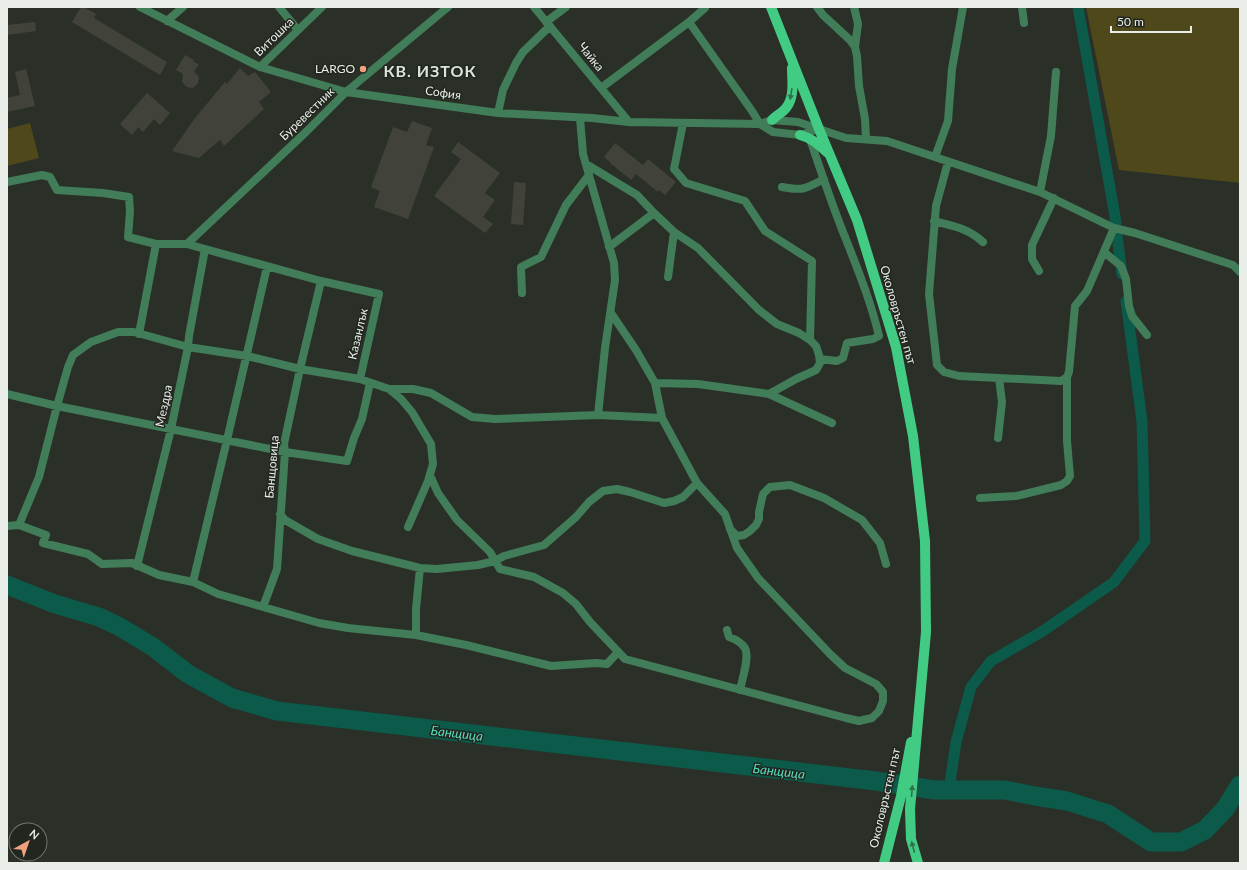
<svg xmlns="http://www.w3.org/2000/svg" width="1247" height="870" font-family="Lato,sans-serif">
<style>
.green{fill:#4f481a}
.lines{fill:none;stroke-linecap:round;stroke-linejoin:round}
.canal{stroke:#0b5a4a;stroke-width:11}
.river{stroke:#0b5a4a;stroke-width:19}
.building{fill:#41433a}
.minor{stroke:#427d5a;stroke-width:8}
.primary{stroke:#42cc83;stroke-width:10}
.oneway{fill:#30714c}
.poi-dot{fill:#f1a17d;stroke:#21261f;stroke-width:1.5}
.labels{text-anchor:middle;stroke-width:3;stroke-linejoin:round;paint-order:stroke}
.street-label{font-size:12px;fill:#eaeee9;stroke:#21261f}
.poi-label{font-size:12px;fill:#eaeee9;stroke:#21261f;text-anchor:end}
.water-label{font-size:13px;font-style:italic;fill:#58dcbc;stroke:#21261f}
.district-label{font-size:16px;font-weight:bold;letter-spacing:1px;fill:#dce4da;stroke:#21261f}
</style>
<rect width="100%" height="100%" fill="#2a3028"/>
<path class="green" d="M1086,7H1240V183L1119,170Z
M30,123L39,158L7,166V129Z"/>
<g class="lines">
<path class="canal" d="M1078,7L1116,222
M1117,235L1122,274
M949,790L956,742L971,687L991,661L1043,631L1114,582L1145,541L1142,421L1126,301"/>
<path class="river" d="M7,585L55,604L99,617L120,627L153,647L188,674L232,698L277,711L876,781L935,790H1005L1035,796L1067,801L1108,814L1151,842H1181L1205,830L1225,809L1240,785"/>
</g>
<path class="building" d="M81,7H84L96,14L94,18L167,62L160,75L72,22Z
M35,22L36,31L7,35V25Z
M185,55L194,60L193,61L199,65L194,71L199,77L198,83L193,88L187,87L182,82L183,74L176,70Z
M240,68L248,76L255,72L271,92L259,102L264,109L224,146L220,140L199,158L172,151L195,118L225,82L227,84Z
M26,69L35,106L7,112V98L20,95L15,72Z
M147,93L170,113L160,125L154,119L143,132L138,127L132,135L120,124Z
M412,121L432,128L426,145L434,147L408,219L374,207L380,191L371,187L393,127L407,132Z
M458,142L500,173L485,193L495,200L483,217L493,224L485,233L434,196L461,159L451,152Z
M615,143L643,165L648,159L676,182L665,195L659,190L658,192L636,174L631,180L610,163V162L604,157Z
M514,182L526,183L523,225L511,224Z"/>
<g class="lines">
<path class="minor" d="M140,7L260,67L346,92L498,113L592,118L629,122L760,124L772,120L798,122L846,138L887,141L1040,192L1114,228L1135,233L1233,265L1240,272
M279,7L298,30
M534,7L629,122
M817,7L823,15L850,40L855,47L857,56L859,86L865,119L866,139
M854,7L858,24L855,47
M1022,7L1024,23
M167,21L183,7
M546,22L566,7
M689,22L752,111L760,124L773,132L800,135L819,129
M260,67L322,7
M601,88L689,22L705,8L704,7
M498,113L503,90L516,63L523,52L550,26
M580,118L583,154L614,263L615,280L605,348L598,415
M683,123L674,169L686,183L745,201L765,231L812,261L810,340
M810,139C821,172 832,205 845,237C858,270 871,302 879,336L873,339L847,343L843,358L837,361L820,359
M935,157L948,121L952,69L963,7
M948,162L936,206L929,294L937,365L944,372L959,376L1061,381L1067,377L1069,372L1075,306L1087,291L1114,228
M586,164L637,195L654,213L674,232L698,248L759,310L777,324L799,333L810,340L816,346L819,355L820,363L816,370L796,379L769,394
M7,182L42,175L50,177L57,190L103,193L129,197L130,211L128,237L156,244H187L321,281L379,294L360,379
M782,187C803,191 805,189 824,179
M1040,192L1051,136L1056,72
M934,221C953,226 968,228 983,242
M187,244L307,131L346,92L448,7
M609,247L654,213
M1104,252L1121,266L1126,279L1129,306L1132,316L1147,335
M1039,271L1032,259V245L1054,198
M668,277L674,232
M522,293L521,267L541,257L566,205L589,175
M139,334L156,244
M655,383L698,384L769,394L832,423
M389,389H413L431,393L472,417L495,419L598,415L662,418
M7,394L57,406L285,452L347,461L354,438L362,419L370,383
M998,438L1002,402L999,378
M430,475L438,493L457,520L490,552L500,569L534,577L563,593L576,604L590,622L625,659L846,718L859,721L872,718L879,711L883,701V692L876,684L845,668L830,654L758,578L737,548L725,514L697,483L662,418L655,383L636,350L611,313
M980,498L1016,496L1061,485L1067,481L1070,476L1067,441V377
M280,514L285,520L318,539L352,551L420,568L437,569L478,565L495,561L504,556L544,545L576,517L589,502L603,491L617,489L630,492L664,503L674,501L683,497L697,483
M19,525L39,477L57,406L68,367L73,355L91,342L118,332H134L188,347L247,356L300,369L360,379L389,389L401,399L412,412L431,444L433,464L428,481L408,527
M7,526L19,525L46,535L43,543L88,554L102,564L132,563L159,575L193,582L218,594L319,623L348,628L416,635L466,645L551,666L596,663L607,664L618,652
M730,529L737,536L744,535L750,531L756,525L759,519V512L763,494L770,487L790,485L824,498L862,520L880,543L886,564
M137,566L171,429L188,347L189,336L205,249
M193,582L227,440L267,267
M263,607L277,569L285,452L284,444L300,369L321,281
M727,630L729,637C735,639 741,642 745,648C750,657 742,679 740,690
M416,635V609L420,568"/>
<path class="primary" d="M771,7L819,129L857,220L896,347L913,436L925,541L926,632L910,809L911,839L918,863
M772,120C776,116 783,112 786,108C795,97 792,81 792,68
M800,135C812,138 819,145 828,153
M884,863L901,796L911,742"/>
</g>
<defs><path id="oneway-solid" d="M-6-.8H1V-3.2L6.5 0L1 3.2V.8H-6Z"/></defs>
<g class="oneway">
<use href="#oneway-solid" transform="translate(791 94) rotate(99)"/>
<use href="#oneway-solid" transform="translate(912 791) rotate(-85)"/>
<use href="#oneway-solid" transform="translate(913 847) rotate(-105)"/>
</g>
<circle class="poi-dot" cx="363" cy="69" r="4"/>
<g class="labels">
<g class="street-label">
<text transform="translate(274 37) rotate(-44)" y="4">Витошка</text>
<text transform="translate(591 57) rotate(51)" y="4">Чайка</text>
<text transform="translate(443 93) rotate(8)" y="4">София</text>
<text transform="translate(307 114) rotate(-44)" y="4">Буревестник</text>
<text transform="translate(898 315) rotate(74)" y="4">Околовръстен път</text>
<text transform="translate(358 334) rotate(-77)" y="4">Казанлък</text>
<text transform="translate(164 406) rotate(-78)" y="4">Мездра</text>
<text transform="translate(272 467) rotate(-85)" y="4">Банщовица</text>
<text transform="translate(885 798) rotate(-77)" y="4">Околовръстен път</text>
</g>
<g class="poi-label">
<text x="355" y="73">LARGO</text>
</g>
<g class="water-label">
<text transform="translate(457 733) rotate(7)" y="5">Банщица</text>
<text transform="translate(779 771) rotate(7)" y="5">Банщица</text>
</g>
<g class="district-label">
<text x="430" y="77">КВ. ИЗТОК</text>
</g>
</g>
<rect width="1247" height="870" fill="none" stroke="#eaeee9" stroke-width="16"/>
<g transform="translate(28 842) rotate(40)"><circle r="19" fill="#21261f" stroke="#717670"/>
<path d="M0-3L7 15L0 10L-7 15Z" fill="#f1a17d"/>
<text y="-6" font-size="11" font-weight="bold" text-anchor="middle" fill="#eaeee9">N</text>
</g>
<path d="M1111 26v6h80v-6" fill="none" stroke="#eaeee9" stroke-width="2"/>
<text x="1117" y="26" font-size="12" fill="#eaeee9" stroke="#21261f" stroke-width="3" paint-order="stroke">50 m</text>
</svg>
